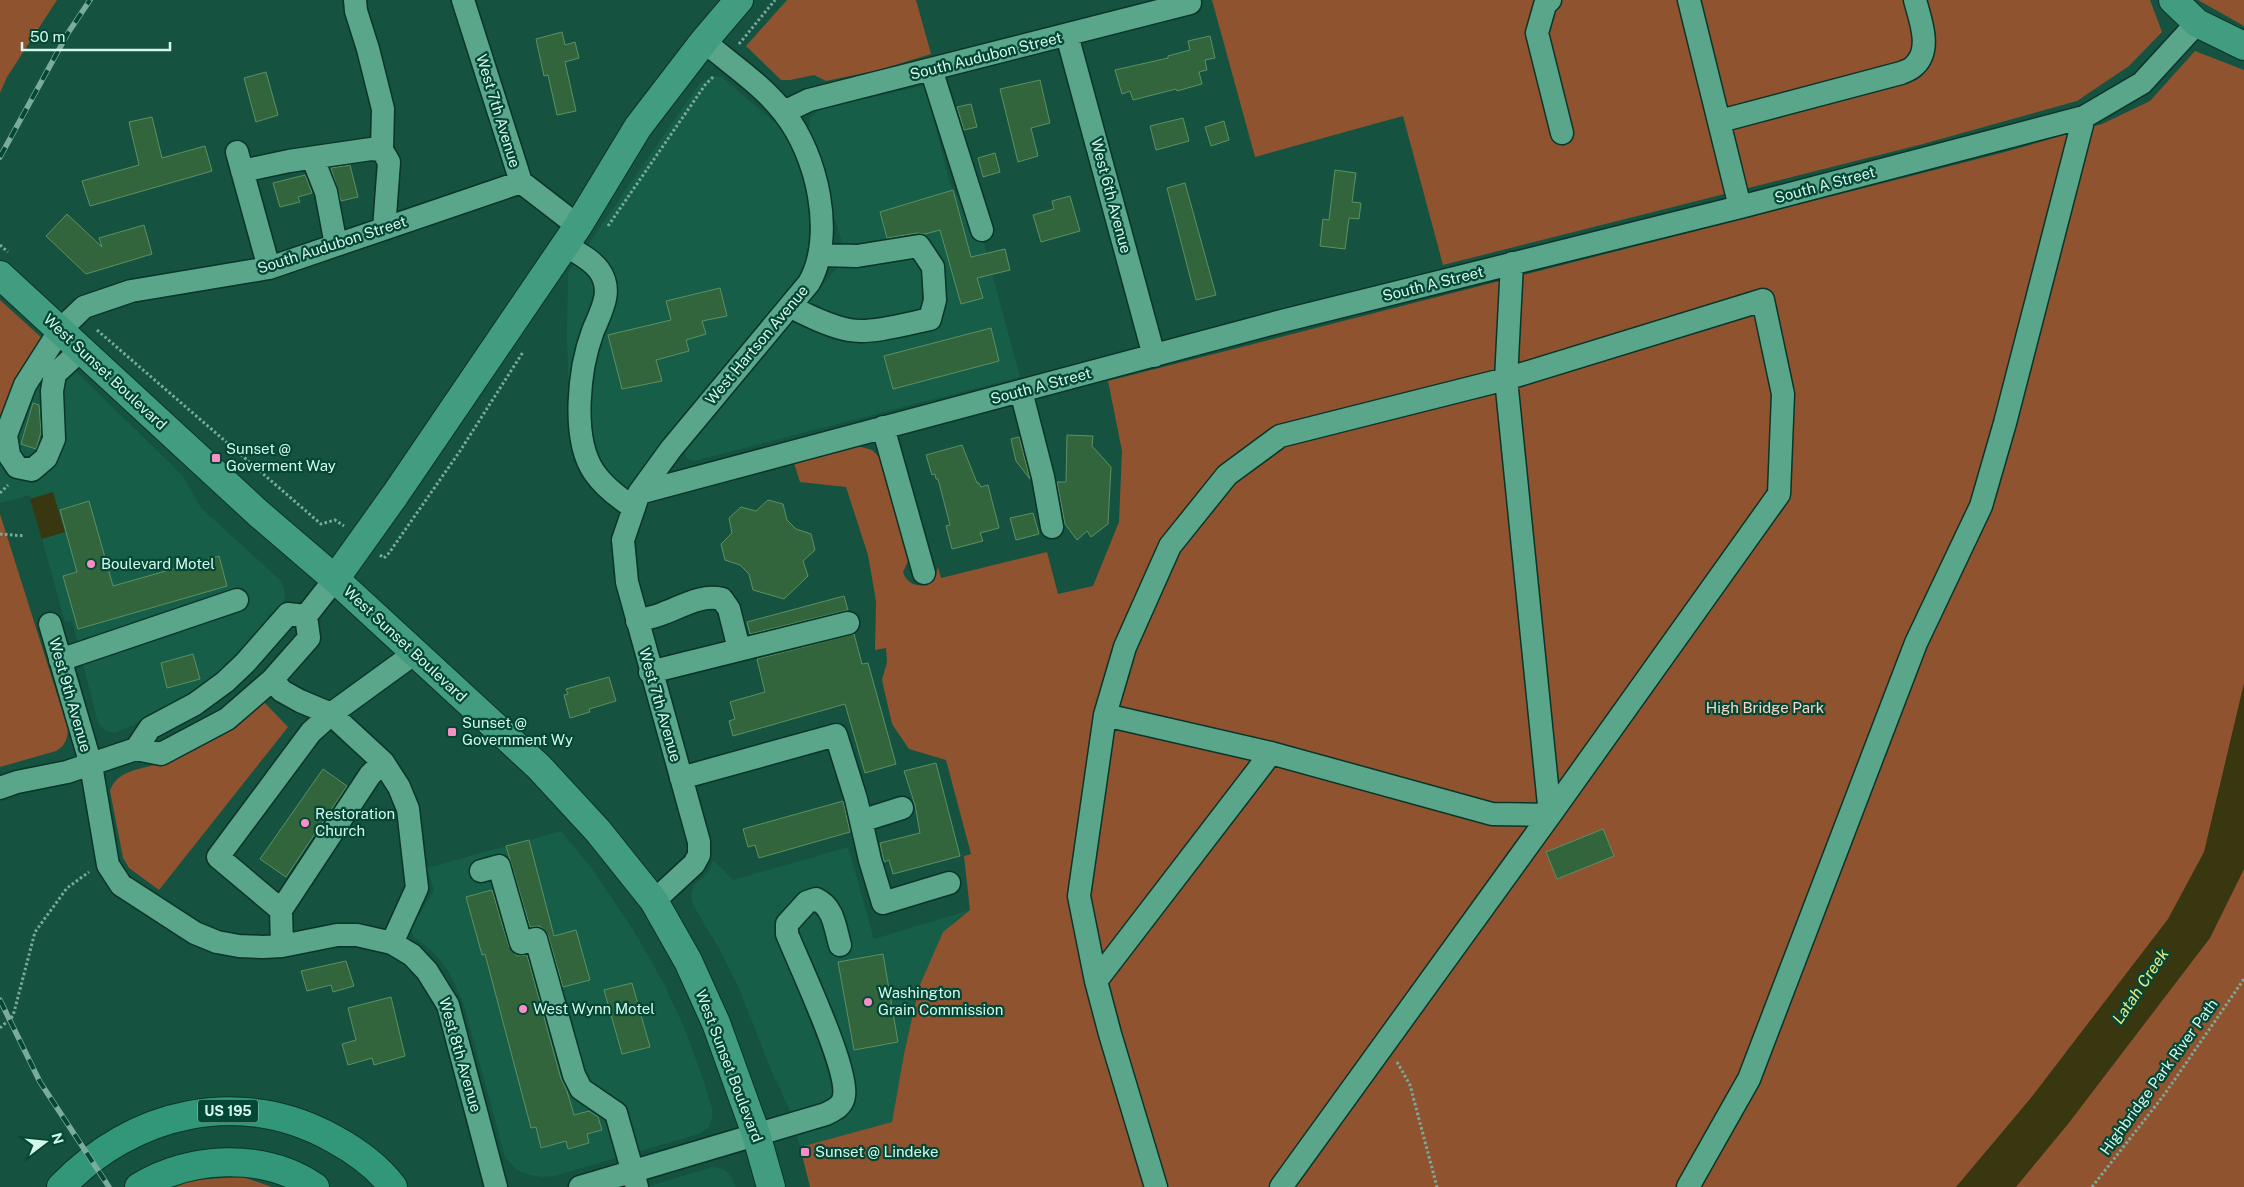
<svg xmlns="http://www.w3.org/2000/svg" width="2244" height="1187" font-family="'Public Sans',sans-serif">
<style>
.built{fill:#175e49}
.green{fill:#905330}
.water{fill:#383710}
.building{fill:#32653c;stroke:#5c9065}
.lines{fill:none;stroke-linecap:round;stroke-linejoin:round}
.minor-casing{stroke:#0a3528;stroke-width:25}
.major-casing{stroke:#0a3528;stroke-width:30}
.highway-casing{stroke:#0a3528;stroke-width:30}
.path{stroke:#7aab9a;stroke-width:3;stroke-dasharray:2.5 2.5;stroke-linecap:butt}
.minor{stroke:#5aa68b;stroke-width:22}
.major{stroke:#429d80;stroke-width:28}
.highway{stroke:#329778;stroke-width:28}
.rail-casing{stroke:#7bab9b;stroke-width:5.5}
.rail{stroke:#054736;stroke-width:4;stroke-dasharray:11;stroke-linecap:butt}
.poi-dot{fill:#fa8fc6;stroke:#054736;stroke-width:2}
.labels{text-anchor:middle;stroke-width:4.5;stroke-linejoin:round;paint-order:stroke}
.shield{fill:#054736;stroke:#96c4b4;stroke-width:1}
.shield-label{font-size:14px;font-weight:bold;fill:#d4f9ea}
.street-label{font-size:15px;fill:#d4f9ea;stroke:#054736}
.poi-label{font-size:15px;fill:#d4f9ea;stroke:#054736;text-anchor:start}
.park-label{font-size:15px;fill:#fdd7c3;stroke:#054736}
.water-label{font-size:16px;font-style:italic;fill:#e8e981;stroke:#054736}
</style>
<rect width="100%" height="100%" fill="#155240"/>
<path class="built" d="M711,76L722,77L777,124L791,145L805,177L810,200V229L806,261L791,292L632,483L623,505L569,398L567,338L568,273L699,84Z
M925,85L950,184L982,236L1020,377L694,461L688,459L685,455L686,447L842,262L845,253L809,132L810,118L819,110Z
M43,339L183,476L201,508L279,579L284,588L285,598L282,608L228,665L188,696L157,715L115,733L106,731L98,723L72,621L65,622L30,495L0,503V431Z
M561,831L592,869L632,928L663,982L684,1027L702,1076L712,1108V1119L709,1127L699,1134L554,1176L543,1177L530,1175L517,1170L505,1157L463,1002L449,972L434,953L413,936L411,929L434,890L427,868Z
M848,847L874,939L970,910L954,921L919,987L904,1054L892,1122L800,1147L789,1108L771,1070L741,993L721,952L692,903L691,894L694,885L708,873L713,860L733,880Z
M713,1167L724,1169L732,1178L735,1187H646Z"/>
<path class="green" d="M0,0H57L7,77L0,93Z
M787,0H916L931,54L879,70L826,81L814,75L790,80H781L746,46Z
M1212,0H2150L2162,32L2129,66L2077,101L1923,144L1443,265L1403,116L1255,157Z
M2198,0H2244V26Z
M2195,51L2244,70V1187H810L800,1147L892,1122L904,1054L919,987L943,932L970,910L964,856L971,854L946,760L909,749L892,724L882,680L887,662L886,648L875,650L876,601L868,555L846,487L800,482L794,463L858,446L872,450L881,459L913,550L903,572C908,587 922,588 934,581L938,567L941,578L1047,552L1058,594L1093,586L1119,522L1122,451L1108,381L2005,152L2102,124L2150,101Z
M0,300L43,339L0,431Z
M0,514L68,729C67,740 65,746 56,751L0,767Z
M264,702L288,727L159,890L129,868L123,858L110,791C117,770 139,770 157,764C196,749 231,726 264,702Z
M243,1177L272,1187H175L193,1180Z"/>
<path class="water" d="M53,492L65,532L42,539L30,499Z
M2244,683V869L2210,938L2068,1124L2016,1187H1956L2030,1099L2168,919L2204,852Z"/>
<path class="building" d="M562,32L565,45L575,42L579,58L565,62L576,111L557,115L548,75L544,76L536,39Z
M1210,36L1215,58L1205,60L1207,70L1199,72L1202,84L1177,91L1176,89L1133,100L1130,91L1122,94L1115,70L1168,58V56L1190,50L1188,41Z
M266,72L278,115L256,122L244,78Z
M1040,80L1050,123L1031,128L1038,156L1018,162L1000,89Z
M971,104L977,127L964,130L957,107Z
M152,117L162,158L205,146L212,171L90,206L82,181L139,165L129,122Z
M1183,118L1189,141L1156,150L1150,126Z
M1224,121L1229,140L1211,146L1205,127Z
M995,153L1000,172L983,177L978,158Z
M350,165L358,197L341,201L331,168Z
M1335,170L1356,173L1352,202L1361,203L1359,219L1349,218L1345,249L1320,246L1323,219L1329,220Z
M305,175L312,193L298,197L300,202L280,207L273,183Z
M1185,183L1216,295L1196,300L1167,188Z
M953,190L971,257L1005,249L1010,270L977,278L983,298L961,304L940,230L925,234L917,233L887,238L880,212Z
M1070,196L1080,231L1041,242L1033,215L1054,209L1052,201Z
M67,214L102,247L99,238L144,225L152,254L86,274L46,236Z
M720,288L727,316L702,321L706,334L686,340L689,351L656,360L662,381L622,389L608,335L671,320L666,301Z
M991,328L999,361L893,389L884,356Z
M33,403L39,405L41,432L36,449L21,444Z
M1067,435L1093,436L1092,446L1111,467L1108,524L1091,537L1087,531L1077,540L1065,524L1057,482H1066Z
M1019,437L1030,479L1016,461L1011,439Z
M962,445L977,483H979L981,487L988,485L999,528L980,533L983,541L952,549L946,526L950,525L938,479H936L935,474L932,475L926,455Z
M768,500L783,504L787,520L796,529L811,534L815,550L803,561L808,576L784,599L753,590L749,574L740,565L725,560L721,544L732,533L729,518L741,507L756,511Z
M89,501L113,586L219,556L227,586L78,629L63,576L77,572L60,510Z
M1033,513L1039,534L1016,540L1010,518Z
M844,596L848,610L750,634L747,622Z
M854,634L862,664L868,663L896,764L865,773L845,704L733,736L729,721L735,719L730,702L765,692L757,659Z
M193,654L200,679L167,688L161,663Z
M609,677L616,701L589,709L590,712L570,718L564,695L568,694L566,689Z
M936,763L960,856L893,874L889,860L884,862L880,843L920,833L915,805L904,771Z
M323,769L347,786L286,877L260,859Z
M843,801L850,832L759,858L755,845L748,847L743,829Z
M1603,829L1614,856L1557,879L1546,852Z
M529,840L554,936L576,930L590,980L563,987L548,935L540,926L530,927L506,846Z
M492,890L509,947L517,956L527,955L561,1079L567,1091L574,1115L589,1111L598,1117L602,1130L587,1134L589,1143L568,1149L566,1141L541,1148L536,1127L531,1128L485,954L482,955L466,897Z
M883,954L898,1042L854,1050L838,962Z
M346,961L354,986L333,992L331,985L307,991L301,971Z
M632,983L650,1047L622,1054L604,990Z
M391,997L405,1056L374,1065L372,1058L348,1065L342,1044L356,1040L348,1008Z"/>
<g class="lines">
<g class="minor-casing">
<path id="minor" d="M355,0L356,11L368,49L383,109L382,150
M463,0L521,182L578,226
M1550,0L1545,5L1537,33L1562,133
M1689,0L1740,207
M1067,35L1154,356
M931,69L982,230
M784,112L809,100L1190,3
M1720,121L1901,73C1906,71 1912,69 1915,65C1932,49 1920,19 1915,0
M237,152L269,268
M313,159L326,192L336,245
M242,171L289,161L371,149L382,150L389,162L384,229
M565,245C576,252 591,259 599,270C614,291 601,311 593,331C579,368 571,438 594,472C604,487 619,498 634,508
M791,307C809,316 829,326 849,330C871,334 907,324 930,319L935,300L933,267L919,246L857,256L820,255
M81,350L55,374L52,391L54,439L46,458L32,470L17,467L9,455L6,435L25,385L60,330L84,307L131,291L269,268L521,182
M1021,391L1043,477L1052,527
M883,427L924,573
M639,493L1282,321L1740,207L2084,117L2142,83L2197,23
M637,621C646,618 656,617 664,613C683,606 702,594 722,599L729,609L739,649
M50,624L91,765L108,865L121,885L195,933L217,942L239,946L263,947L282,946L337,935H357L392,943
M60,660L237,600
M650,672L848,623
M272,680L282,691L300,701L331,714L383,762L399,787L408,809L417,888L392,943L412,955L427,971L448,1005L496,1187
M1105,715L1271,753L1492,814L1550,815L1779,494L1783,394L1763,300L1506,379L1280,436L1227,475L1170,546L1125,647L1105,715L1079,896L1096,981L1110,1034L1156,1187
M136,749L150,728L195,704L225,682L245,663L288,614L306,616
M681,778L836,735L856,799L870,860L883,903L949,883
M0,788L17,782L67,772L136,749L161,754L227,719L272,680L309,638L306,616L335,579
M861,821L902,808
M481,871L499,866L521,943L536,939L574,1075L581,1089L616,1113L637,1187
M654,901L694,864L699,855V842L627,582L623,540L639,493L671,449L809,283C836,236 817,154 784,113C763,85 730,64 704,41
M281,910L218,857L311,732L331,714L415,653
M282,946L281,910L370,775L383,762
M1096,981L1271,753
M580,1187L826,1114C834,1110 843,1106 844,1096C849,1069 799,964 787,934V924L807,902L816,899C834,907 835,928 840,945
M1281,1187L1550,815L1506,379L1512,263
M1688,1187L1749,1079L1916,643L1981,506L2005,423L2084,117"/>
</g>
<g class="major-casing">
<path id="major" d="M2173,0L2197,23L2244,46
M0,275L258,513L335,579L539,767L598,831L654,901L688,961L716,1023L756,1134L771,1187
M335,579L395,495L578,226L638,127L704,41L739,0"/>
</g>
<g class="highway-casing">
<path id="highway" d="M61,1187C133,1111 241,1087 334,1139C356,1151 378,1167 393,1187
M139,1187C191,1156 263,1152 315,1187"/>
</g>
<path class="path" d="M739,44L775,0
M608,226L705,85L714,76
M0,245L8,252
M97,330L314,518L321,524L335,520L344,526
M0,493L8,485
M0,534L25,536
M380,555L384,558L389,553L460,451L523,352
M0,1028L13,1016L35,932L67,888L89,872
M1397,1062L1410,1085L1437,1187
M2092,1187L2164,1095L2244,979"/>
<use href="#minor" class="minor"/>
<use href="#major" class="major"/>
<use href="#highway" class="highway"/>
<g class="rail-casing">
<path id="rail" d="M0,157L68,33L90,0
M0,1000L40,1082L109,1187"/>
</g>
<use href="#rail" class="rail"/>
</g>
<g class="poi-dot">
<rect x="211" y="453" width="10" height="10" rx="2.5"/>
<circle cx="91" cy="564" r="5"/>
<rect x="447" y="727" width="10" height="10" rx="2.5"/>
<circle cx="305" cy="823" r="5"/>
<circle cx="868" cy="1002" r="5"/>
<circle cx="523" cy="1009" r="5"/>
<rect x="800" y="1147" width="10" height="10" rx="2.5"/>
</g>
<g class="labels">
<rect class="shield" x="198" y="1099.5" width="60" height="23" rx="4"/>
<g class="shield-label">
<text x="228" y="1116">US 195</text>
</g>
<g class="street-label">
<text transform="translate(986 56) rotate(-14)" y="5">South Audubon Street</text>
<text transform="translate(498 111) rotate(73)" y="5">West 7th Avenue</text>
<text transform="translate(1825 185) rotate(-15)" y="5">South A Street</text>
<text transform="translate(1111 196) rotate(75)" y="5">West 6th Avenue</text>
<text transform="translate(332 245) rotate(-18)" y="5">South Audubon Street</text>
<text transform="translate(1433 284) rotate(-14)" y="5">South A Street</text>
<text transform="translate(757 345) rotate(-50)" y="5">West Hartson Avenue</text>
<text transform="translate(105 372) rotate(43)" y="5">West Sunset Boulevard</text>
<text transform="translate(1041 386) rotate(-15)" y="5">South A Street</text>
<text transform="translate(405 644) rotate(43)" y="5">West Sunset Boulevard</text>
<text transform="translate(70 695) rotate(74)" y="5">West 9th Avenue</text>
<text transform="translate(660 705) rotate(74)" y="5">West 7th Avenue</text>
<text transform="translate(460 1055) rotate(74)" y="5">West 8th Avenue</text>
<text transform="translate(729 1066) rotate(69)" y="5">West Sunset Boulevard</text>
<text transform="translate(2159 1077) rotate(-54)" y="5">Highbridge Park River Path</text>
</g>
<g class="poi-label">
<text x="226" y="454">Sunset @<tspan x="226" dy="17">Goverment Way</tspan></text>
<text x="101" y="569">Boulevard Motel</text>
<text x="462" y="728">Sunset @<tspan x="462" dy="17">Government Wy</tspan></text>
<text x="315" y="819">Restoration<tspan x="315" dy="17">Church</tspan></text>
<text x="878" y="998">Washington<tspan x="878" dy="17">Grain Commission</tspan></text>
<text x="533" y="1014">West Wynn Motel</text>
<text x="815" y="1157">Sunset @ Lindeke</text>
</g>
<g class="park-label">
<text x="1765" y="713">High Bridge Park</text>
</g>
<g class="water-label">
<text transform="translate(2140 986) rotate(-56)" y="6">Latah Creek</text>
</g>
</g>
<g transform="translate(45 1142) rotate(74)" stroke="#054736" stroke-width="4" paint-order="stroke">
<path d="M0-4L9 19L0 12L-9 19Z" fill="#d4f9ea"/>
<text y="-8" font-size="14" font-weight="bold" text-anchor="middle" fill="#d4f9ea">N</text>
</g>
<path d="M22 42v8h148v-8" fill="none" stroke="#d4f9ea" stroke-width="2.5"/>
<text x="30" y="42" font-size="15" fill="#d4f9ea" stroke="#054736" stroke-width="4" paint-order="stroke">50 m</text>
</svg>
